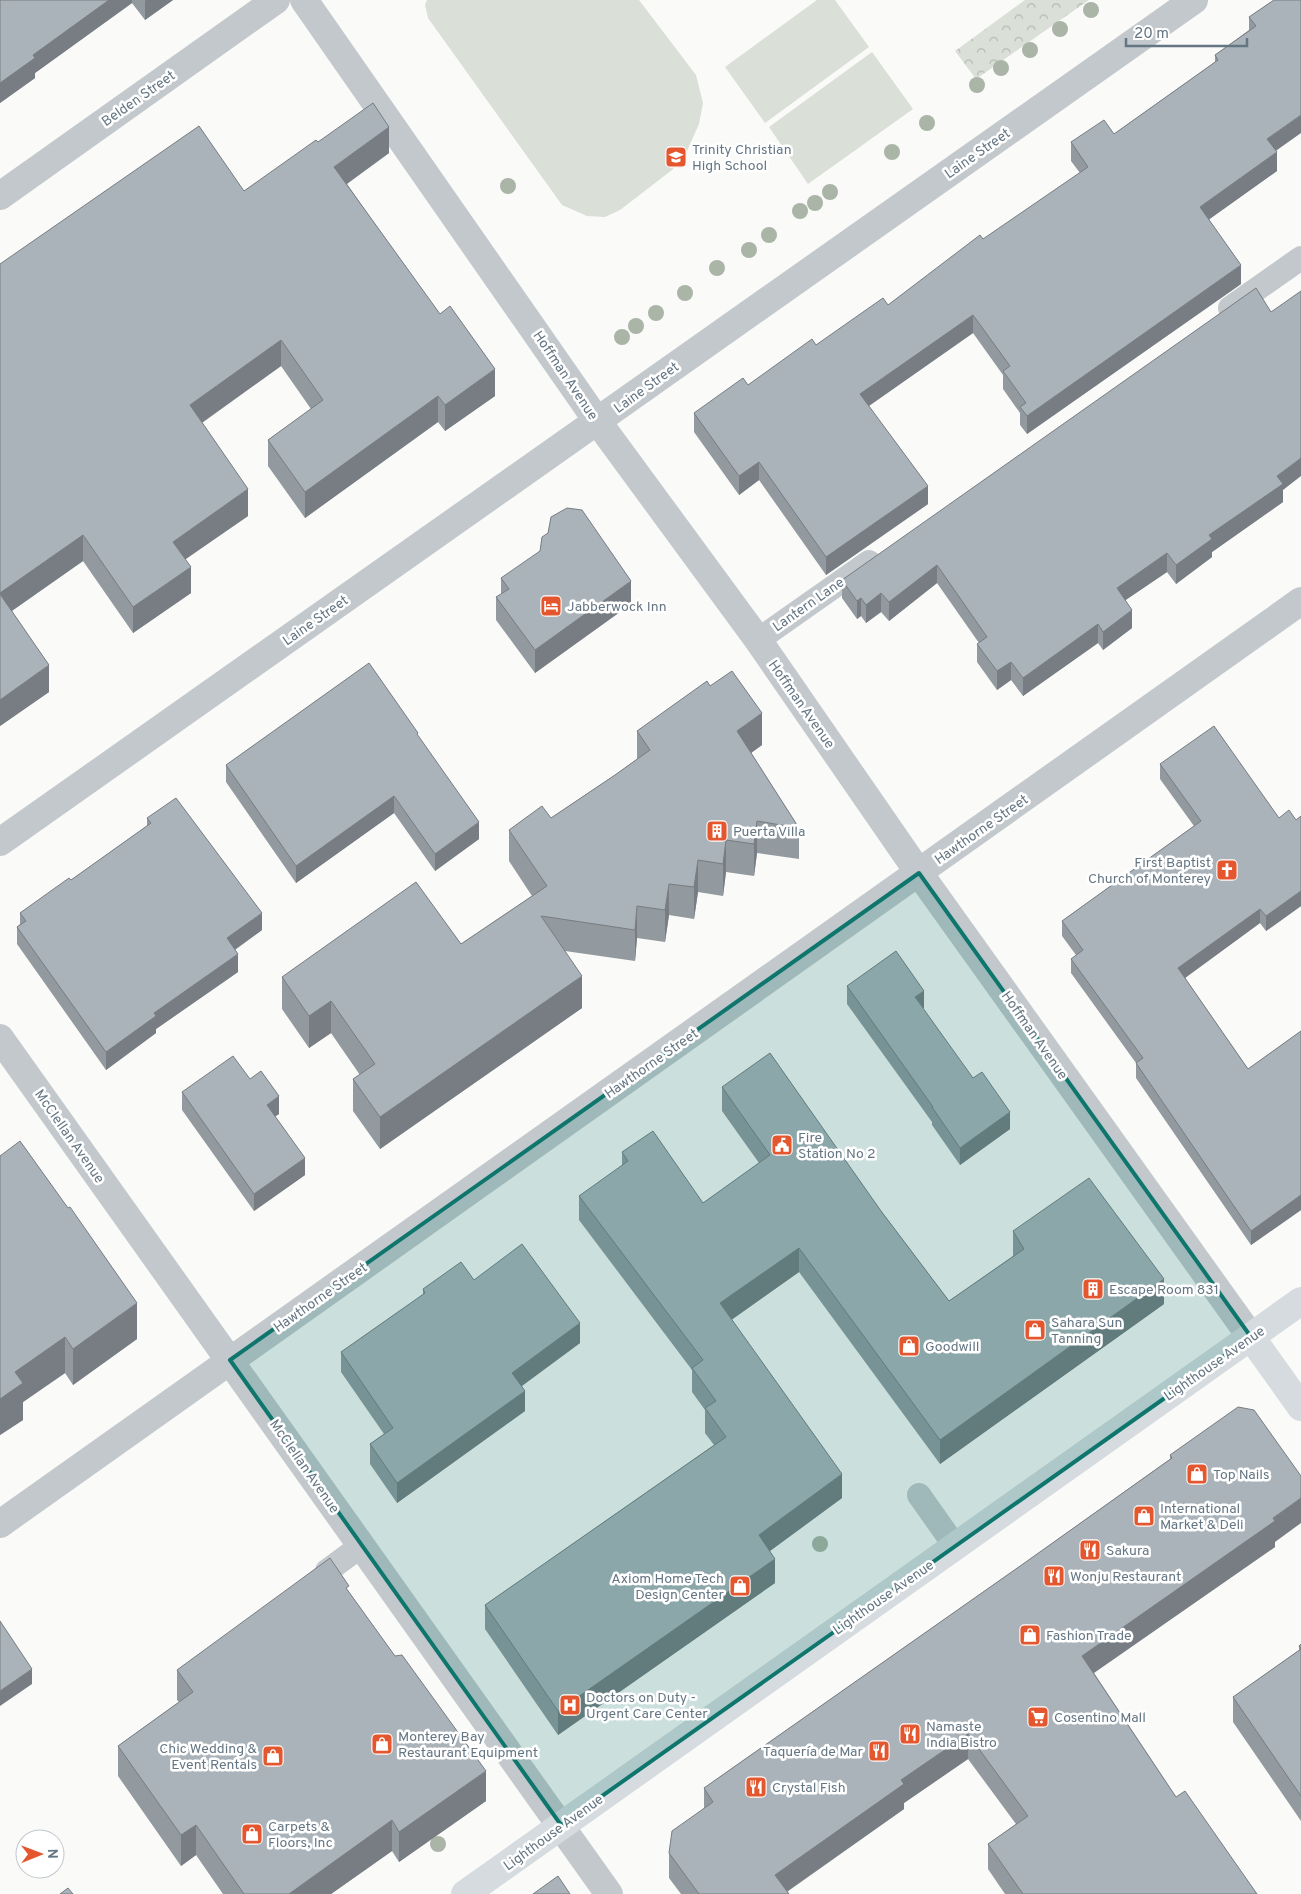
<svg xmlns="http://www.w3.org/2000/svg" width="1301" height="1894" font-family="Overpass,sans-serif">
<style>
.grass{fill:#dadfd7}
.park{fill:url(#park-crowns)}
.lines{fill:none;stroke-linecap:round;stroke-linejoin:round}
.lane{stroke:#c3c8cc;stroke-width:24}
.street{stroke:#c3c8cc;stroke-width:28}
.secondary{stroke:#d6dbdf;stroke-width:28}
.primary{stroke:#d6dbdf;stroke-width:28}
.tree{fill:#aab4a7}
.wall{fill:#929a9f}
.shaded-wall{fill:#777d82}
.building{fill:#aab3b9;stroke:#777d82}
.marked{fill:#0f766e;fill-opacity:0.2;stroke:#0f766e;stroke-width:4;stroke-linejoin:round}
.labels{text-anchor:middle;stroke-width:5;stroke-linejoin:round;paint-order:stroke}
.street-label{font-size:14px;fill:#657683;stroke:#fff}
.poi-label{font-size:14px;fill:#657683;stroke:#fff;text-anchor:start}
</style>
<defs>
<pattern id="park-crowns" width="20" height="18" patternUnits="userSpaceOnUse" patternTransform="scale(1.25)"><rect width="20" height="18" fill="#dadfd7"/><path d="M2 6a3 3 0 1 1 6 0M12 15a3 3 0 1 1 6 0" fill="none" stroke="#b4b9b4"/></pattern>
</defs>
<rect width="100%" height="100%" fill="#fafaf8"/>
<path class="grass" d="M427,0H639L696,75L703,103L699,124L686,153L672,170L620,210L605,217L587,216L562,205L428,18L425,5Z
M817,0H835L869,47L765,123L725,67Z
M872,52L913,109L808,184L769,127Z"/>
<path class="park" d="M1025,0H1089L976,79L955,51Z"/>
<g class="lines">
<path class="lane" d="M1230,308L1301,258
M758,640L869,562
M919,1495L955,1546
M327,1571L361,1546"/>
<path class="street" d="M304,0L598,422L758,640L919,873L1251,1337
M0,196L276,0
M0,842L1194,0
M0,1038L609,1894
M0,1524L1301,601"/>
<path class="secondary" d="M1251,1337L1301,1407"/>
<path class="primary" d="M465,1894L1301,1301"/>
</g>
<g class="tree">
<circle cx="1091" cy="10" r="8"/>
<circle cx="1060" cy="29" r="8"/>
<circle cx="1030" cy="50" r="8"/>
<circle cx="1001" cy="68" r="8"/>
<circle cx="977" cy="85" r="8"/>
<circle cx="927" cy="123" r="8"/>
<circle cx="892" cy="152" r="8"/>
<circle cx="508" cy="186" r="8"/>
<circle cx="830" cy="192" r="8"/>
<circle cx="815" cy="203" r="8"/>
<circle cx="800" cy="211" r="8"/>
<circle cx="769" cy="235" r="8"/>
<circle cx="749" cy="250" r="8"/>
<circle cx="717" cy="268" r="8"/>
<circle cx="685" cy="293" r="8"/>
<circle cx="656" cy="313" r="8"/>
<circle cx="636" cy="326" r="8"/>
<circle cx="622" cy="337" r="8"/>
<circle cx="820" cy="1544" r="8"/>
<circle cx="438" cy="1844" r="8"/>
</g>
<path class="wall" d="M0,0H173L145,20L132,3L35,73V78L0,103Z
M1274,0L1276,151L1277,171L1209,219L1241,284L1027,434L1020,425V413L1003,389V375L973,333L869,406L928,504L826,575L759,480L739,495L694,432V413L748,385L816,345L888,305L1080,173L1071,161V142L1114,134L1215,62V55L1249,30V17Z
M318,142L389,153L347,184L495,396L445,431L438,422L305,518L268,466V440L311,409L281,366L202,423L248,516L185,559L191,593L133,633L83,561L12,611L49,692L0,726V264L244,191Z
M1271,312L1283,490V502L1212,552V557L1176,584L1167,572L1125,600L1132,628L1103,650L1098,643L1023,696L1011,680L997,690L977,662V644L979,643L937,583L889,621L881,612L866,623L861,616L857,619L842,598V580Z
M501,578L631,604L535,673L496,620V597L501,594Z
M710,686L762,745L751,753L799,828V859L757,853L754,876L726,872L723,896L698,892L694,919L669,915L665,942L637,938L635,961L565,951L582,1008L380,1149L353,1111V1079L360,1075L331,1033L309,1048L282,1009V977L461,944L532,896L509,861V830L551,818L615,775L637,759V731Z
M418,736L479,839L435,871L394,813L296,883L226,782V765Z
M1160,764L1279,818L1296,820L1301,816V906L1266,931L1260,923L1185,978L1248,1069L1301,1031V1210L1251,1245L1136,1078V1063L1071,973V959L1076,955L1062,936V921L1194,826L1160,779Z
M147,818L262,930L235,950L238,972L156,1029V1033L106,1070L17,944V927L20,924V913L71,880L147,826Z
M847,986L973,1078L1010,1129L960,1165L932,1125V1122L847,1004Z
M250,1079L279,1114L275,1116L305,1175L254,1211L182,1110V1092Z
M722,1087L881,1211L949,1301L1013,1256V1231L1164,1304L940,1464L799,1272L731,1320L842,1498L770,1551L775,1583L558,1735L485,1629V1605L714,1445L705,1433V1410L692,1392V1370L579,1220V1196L622,1166V1152L703,1203L759,1163L722,1111Z
M0,1156L137,1339L73,1385L65,1373L23,1402V1420L0,1435Z
M474,1280L580,1343L522,1386L525,1411L397,1503L370,1464V1444L384,1434L341,1372V1352L423,1295V1289Z
M1170,1455L1275,1542V1547L1094,1673L1176,1797L1257,1894H1005L988,1869V1844L1016,1824L968,1759L904,1803V1809L787,1892L789,1894H681L669,1878V1853L704,1808V1788L1023,1564L1170,1459Z
M349,1593L486,1801L399,1862L392,1851L331,1894H223L196,1855L181,1866L118,1776V1746L179,1702L177,1700V1670Z
M1301,1644V1821L1233,1722V1697L1299,1650V1646Z"/>
<path class="shaded-wall" d="M109,0H132V3L35,73V78L0,103V83L33,55Z
M146,0H173L145,20V1Z
M1301,115V133L1267,157V139Z
M389,127V153L334,193V167Z
M1277,152V171L1200,226V207Z
M1241,265V284L1027,434V416Z
M973,315V333L860,412V394Z
M281,340V366L190,431V405Z
M495,369V396L445,431V405Z
M438,396V422L305,518V492Z
M1301,458V476L1283,490V502L1212,552V557L1176,584V565L1277,476Z
M759,462V480L739,495V476Z
M928,486V504L826,575V557Z
M248,489V516L173,568V542Z
M83,535V561L0,619V593Z
M1167,553V572L1117,606V588Z
M937,565V583L889,621V602Z
M191,567V593L133,633V607Z
M631,581V604L535,673V650Z
M881,593V612L866,623V605Z
M861,598V616L857,619V601Z
M1132,610V628L1103,650V632Z
M1098,624V643L1023,696V678Z
M1011,662V680L997,690V671Z
M49,665V692L0,726V700Z
M762,713V745L737,763V731Z
M394,796V813L296,883V866Z
M757,821V853L754,876V844Z
M479,822V839L435,871V854Z
M726,840V872L723,896V864Z
M698,860V892L694,919V887Z
M669,884V915L665,942V910Z
M1301,891V906L1266,931V916Z
M637,906V938L635,961V930Z
M1260,909V923L1178,983V968Z
M262,913V930L227,955V938Z
M238,954V972L156,1029V1033L106,1070V1052L154,1013Z
M582,976V1008L380,1149V1117Z
M924,991V1009L915,997Z
M331,1001V1033L309,1048V1016Z
M279,1096V1114L267,1122V1105Z
M1010,1112V1129L960,1165V1148Z
M305,1158V1175L254,1211V1194Z
M1301,1195V1210L1251,1245V1231Z
M799,1248V1272L720,1328V1303Z
M1164,1279V1304L940,1464V1440Z
M137,1303V1339L73,1385V1349Z
M580,1323V1343L512,1393V1373Z
M65,1337V1373L23,1402V1420L0,1435V1399L15,1372Z
M525,1391V1411L397,1503V1483Z
M842,1474V1498L759,1559V1535Z
M1301,1498V1523L1275,1542V1547L1082,1681V1656Z
M775,1559V1583L558,1735V1711Z
M32,1669V1684L0,1706V1691Z
M968,1734V1759L904,1803V1809L783,1894L775,1875L901,1780Z
M486,1771V1801L399,1862V1832Z
M392,1820V1851L331,1894H289Z
M196,1825V1855L181,1866V1835Z"/>
<path class="building" d="M0,0H109L33,55L35,58L0,83Z
M1274,0H1301V115L1267,139L1277,152L1200,207L1241,265L1027,416L1020,407L1026,403L1003,371L1010,366L973,315L860,394L928,486L826,557L759,462L739,476L694,413L743,378L748,385L812,339L816,345L883,298L888,305L980,235L983,239L1088,167L1071,142L1104,120L1114,134L1218,60L1215,55L1256,26L1249,17Z
M373,103L389,127L334,167L440,314L450,306L495,369L445,405L438,396L305,492L268,440L323,400L281,340L190,405L248,489L173,542L191,567L133,607L83,535L0,593V264L199,126L244,191L316,140L318,142Z
M1256,288L1271,312L1301,291V458L1277,476L1283,484L1209,535L1212,539L1176,565L1167,553L1117,588L1132,610L1103,632L1098,624L1023,678L1011,662L997,671L977,644L987,637L937,565L889,602L881,593L866,605L861,598L857,601L842,580Z
M567,508L582,510L631,581L535,650L496,597L509,589L501,578L540,551L542,537L548,533L551,517Z
M0,594L49,665L0,700Z
M369,663L418,733L417,734L479,822L435,854L394,796L296,866L226,765Z
M732,671L762,713L737,731L799,828L757,821L754,844L726,840L723,864L698,860L694,887L669,884L665,910L637,906L635,930L541,916L582,976L380,1117L353,1079L375,1064L331,1001L309,1016L282,977L416,882L461,944L547,886L509,830L542,806L551,818L615,775L650,750L637,731L707,681L710,686Z
M1214,726L1279,818L1289,810L1296,820L1301,816V891L1266,916L1260,909L1178,968L1248,1069L1301,1031V1195L1251,1231L1136,1063L1143,1058L1071,959L1083,950L1062,921L1201,821L1160,764Z
M176,798L262,913L227,938L238,954L154,1013L156,1016L106,1052L17,927L26,921L20,913L69,878L71,880L151,823L147,818Z
M896,951L924,991L915,997L973,1078L982,1072L1010,1112L960,1148L932,1107H933L847,986Z
M770,1053L881,1211L949,1301L1024,1249L1013,1231L1089,1178L1164,1279L940,1440L799,1248L720,1303L842,1474L759,1535L775,1559L558,1711L485,1605L726,1437L705,1408L716,1401L692,1368L703,1360L579,1196L628,1161L622,1152L653,1131L703,1203L770,1155L722,1087Z
M233,1056L250,1079L261,1071L279,1096L267,1105L305,1158L254,1194L182,1092Z
M20,1141L68,1208L70,1207L137,1303L73,1349L65,1337L15,1372L23,1383L0,1399V1156Z
M522,1244L580,1323L512,1373L525,1391L397,1483L370,1444L393,1428L341,1352L425,1293L423,1289L461,1262L474,1280Z
M1238,1407L1254,1410L1301,1476V1498L1273,1518L1275,1521L1082,1656L1176,1797L1185,1791L1257,1894H1023L988,1844L1028,1816L968,1734L901,1780L904,1784L775,1875L789,1894H699L669,1853L672,1831L713,1802L704,1788L1023,1564L1172,1458L1170,1455Z
M330,1558L349,1586L346,1588L395,1656L402,1655L486,1771L399,1832L392,1820L289,1894H244L196,1825L181,1835L118,1746L193,1692L177,1670Z
M0,1621L32,1669L0,1691Z
M1301,1644V1796L1233,1697L1301,1649L1299,1646Z
M558,1876L570,1894H533Z
M68,1888L73,1894H60Z"/>
<path class="marked" d="M919,873L1251,1337L561,1825L230,1360Z"/>
<defs>
<g id="school-square" transform="scale(1.125)"><rect x="-9" y="-9" width="18" height="18" rx="4" fill="#e4572e" stroke="#fff"/><path d="M0-5L7-2L0 1L-7-2ZM-4 1L0 2.5L4 1V4Q0 6-4 4Z" fill="#fff"/></g>
<g id="hotel-square" transform="scale(1.125)"><rect x="-9" y="-9" width="18" height="18" rx="4" fill="#e4572e" stroke="#fff"/><path d="M-6-4.5h1.5V1H6V5H4.5V3h-9V5H-6ZM-4 0a1.8 1.8 0 1 1 3.6 0ZM.5 0V-2.5h3Q6-2.5 6 0Z" fill="#fff"/></g>
<g id="building-square" transform="scale(1.125)"><rect x="-9" y="-9" width="18" height="18" rx="4" fill="#e4572e" stroke="#fff"/><path d="M-4-6H4V6H1V3H-1V6H-4ZM-2.5-4.3h1.7v1.8h-1.7ZM.8-4.3h1.7v1.8H.8ZM-2.5-1h1.7V.8h-1.7ZM.8-1h1.7V.8H.8Z" fill="#fff"/></g>
<g id="church-square" transform="scale(1.125)"><rect x="-9" y="-9" width="18" height="18" rx="4" fill="#e4572e" stroke="#fff"/><path d="M-1.2-6h2.4v3.5h3.3v2.4h-3.3V6h-2.4V-.1h-3.3v-2.4h3.3Z" fill="#fff"/></g>
<g id="civic-square" transform="scale(1.125)"><rect x="-9" y="-9" width="18" height="18" rx="4" fill="#e4572e" stroke="#fff"/><path d="M-.6-6.5H3V-4.5H.6V-3L4-1V1h2V6H-6V1h2V-1L-.6-3ZM-1.2 2.5V6h2.4V2.5Z" fill="#fff"/></g>
<g id="shop-square" transform="scale(1.125)"><rect x="-9" y="-9" width="18" height="18" rx="4" fill="#e4572e" stroke="#fff"/><path d="M-5-2.5h2.3a2.7 3.5 0 0 1 5.4 0H5L5.5 6h-11ZM-1.5-2.5h3a1.5 2.3 0 0 0-3 0Z" fill="#fff"/></g>
<g id="restaurant-square" transform="scale(1.125)"><rect x="-9" y="-9" width="18" height="18" rx="4" fill="#e4572e" stroke="#fff"/><path d="M-5-6h1v4h1v-4h1v4h1v-4h1v5L-1.5 .5V6h-2V.5L-5-1ZM5-6V6H3V1.5H1.5Q1.5-4 5-6Z" fill="#fff"/></g>
<g id="hospital-square" transform="scale(1.125)"><rect x="-9" y="-9" width="18" height="18" rx="4" fill="#e4572e" stroke="#fff"/><path d="M-5-5h3v3.5h4V-5h3V5h-3V1.5h-4V5h-3Z" fill="#fff"/></g>
<g id="supermarket-square" transform="scale(1.125)"><rect x="-9" y="-9" width="18" height="18" rx="4" fill="#e4572e" stroke="#fff"/><path d="M-6-5.5h2.5l.6 2H6L4.5 2H-2.5L-4.4-4H-6ZM-1.5 3.2a1.3 1.3 0 1 0 .1 0ZM3 3.2a1.3 1.3 0 1 0 .1 0Z" fill="#fff"/></g>
</defs>
<g fill-rule="evenodd">
<use href="#school-square" x="676" y="157"/>
<use href="#hotel-square" x="551" y="606"/>
<use href="#building-square" x="717" y="831"/>
<use href="#church-square" x="1227" y="870"/>
<use href="#civic-square" x="782" y="1145"/>
<use href="#building-square" x="1093" y="1289"/>
<use href="#shop-square" x="1035" y="1330"/>
<use href="#shop-square" x="909" y="1346"/>
<use href="#shop-square" x="1197" y="1474"/>
<use href="#shop-square" x="1144" y="1516"/>
<use href="#restaurant-square" x="1090" y="1550"/>
<use href="#restaurant-square" x="1054" y="1576"/>
<use href="#shop-square" x="740" y="1586"/>
<use href="#shop-square" x="1030" y="1635"/>
<use href="#hospital-square" x="570" y="1705"/>
<use href="#supermarket-square" x="1038" y="1717"/>
<use href="#restaurant-square" x="910" y="1734"/>
<use href="#shop-square" x="382" y="1744"/>
<use href="#restaurant-square" x="879" y="1751"/>
<use href="#shop-square" x="273" y="1756"/>
<use href="#restaurant-square" x="756" y="1787"/>
<use href="#shop-square" x="252" y="1834"/>
</g>
<g class="labels">
<g class="street-label">
<text transform="translate(138 98) rotate(-35)" y="5">Belden Street</text>
<text transform="translate(977 153) rotate(-35)" y="5">Laine Street</text>
<text transform="translate(566 375) rotate(56)" y="5">Hoffman Avenue</text>
<text transform="translate(646 387) rotate(-36)" y="5">Laine Street</text>
<text transform="translate(808 604) rotate(-35)" y="5">Lantern Lane</text>
<text transform="translate(315 620) rotate(-35)" y="5">Laine Street</text>
<text transform="translate(802 704) rotate(55)" y="5">Hoffman Avenue</text>
<text transform="translate(981 829) rotate(-35)" y="5">Hawthorne Street</text>
<text transform="translate(1035 1035) rotate(55)" y="5">Hoffman Avenue</text>
<text transform="translate(651 1063) rotate(-35)" y="5">Hawthorne Street</text>
<text transform="translate(70 1136) rotate(55)" y="5">McClellan Avenue</text>
<text transform="translate(320 1297) rotate(-35)" y="5">Hawthorne Street</text>
<text transform="translate(1214 1363) rotate(-35)" y="5">Lighthouse Avenue</text>
<text transform="translate(305 1466) rotate(55)" y="5">McClellan Avenue</text>
<text transform="translate(883 1597) rotate(-35)" y="5">Lighthouse Avenue</text>
<text transform="translate(553 1832) rotate(-36)" y="5">Lighthouse Avenue</text>
</g>
<g class="poi-label">
<text x="692" y="154">Trinity Christian<tspan x="692" dy="16">High School</tspan></text>
<text x="567" y="611">Jabberwock Inn</text>
<text x="733" y="836">Puerta Villa</text>
<text x="1211" y="867" text-anchor="end">First Baptist<tspan x="1211" dy="16">Church of Monterey</tspan></text>
<text x="798" y="1142">Fire<tspan x="798" dy="16">Station No 2</tspan></text>
<text x="1109" y="1294">Escape Room 831</text>
<text x="1051" y="1327">Sahara Sun<tspan x="1051" dy="16">Tanning</tspan></text>
<text x="925" y="1351">Goodwill</text>
<text x="1213" y="1479">Top Nails</text>
<text x="1160" y="1513">International<tspan x="1160" dy="16">Market &amp; Deli</tspan></text>
<text x="1106" y="1555">Sakura</text>
<text x="1070" y="1581">Wonju Restaurant</text>
<text x="724" y="1583" text-anchor="end">Axiom Home Tech<tspan x="724" dy="16">Design Center</tspan></text>
<text x="1046" y="1640">Fashion Trade</text>
<text x="586" y="1702">Doctors on Duty -<tspan x="586" dy="16">Urgent Care Center</tspan></text>
<text x="1054" y="1722">Cosentino Mall</text>
<text x="926" y="1731">Namaste<tspan x="926" dy="16">India Bistro</tspan></text>
<text x="398" y="1741">Monterey Bay<tspan x="398" dy="16">Restaurant Equipment</tspan></text>
<text x="257" y="1753" text-anchor="end">Chic Wedding &amp;<tspan x="257" dy="16">Event Rentals</tspan></text>
<text x="863" y="1756" text-anchor="end">Taquería de Mar</text>
<text x="772" y="1792">Crystal Fish</text>
<text x="268" y="1831">Carpets &amp;<tspan x="268" dy="16">Floors, Inc</tspan></text>
</g>
</g>
<g transform="translate(40 1854) rotate(89)"><circle r="24" fill="#ffffff" stroke="#c1c8cd"/>
<path d="M0-4L9 19L0 12L-9 19Z" fill="#e4572e"/>
<text y="-8" font-size="14" font-weight="bold" text-anchor="middle" fill="#657683">N</text>
</g>
<path d="M1126 38v8h121v-8" fill="none" stroke="#657683" stroke-width="2.5"/>
<text x="1134" y="38" font-size="15" fill="#657683" stroke="#ffffff" stroke-width="4" paint-order="stroke">20 m</text>
</svg>
